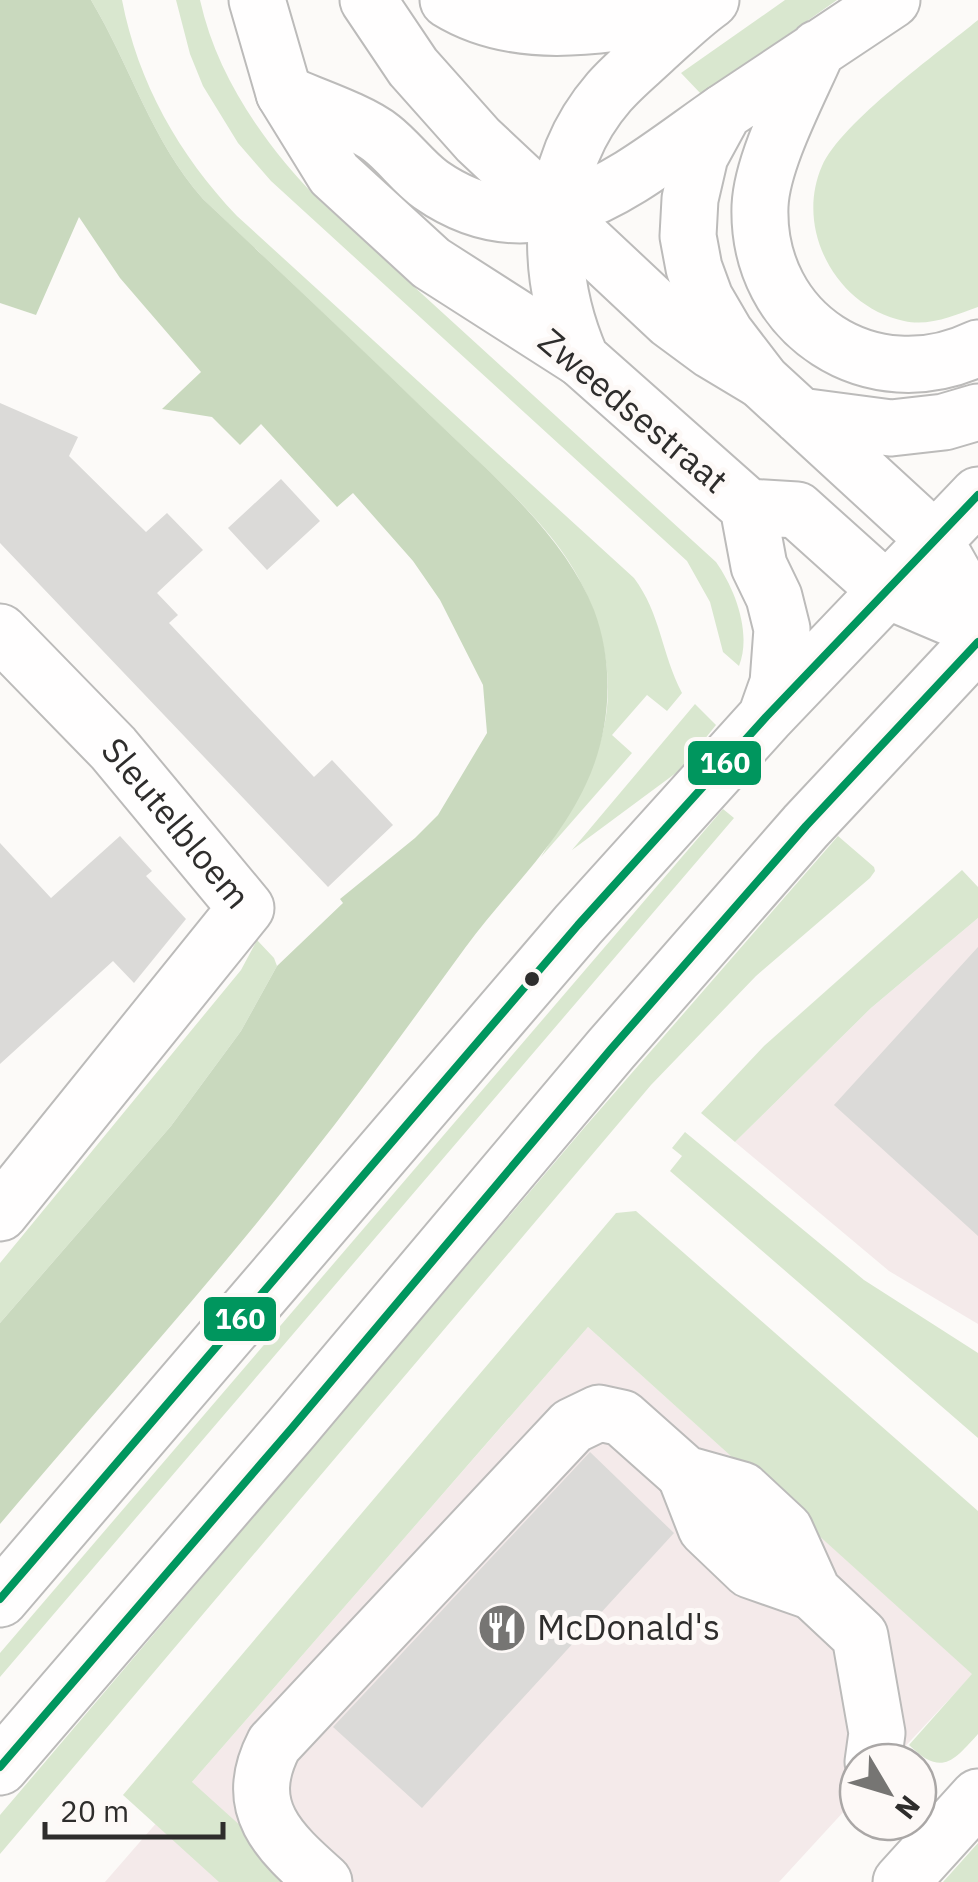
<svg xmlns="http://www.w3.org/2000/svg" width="978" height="1882" font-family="'IBM Plex Sans',sans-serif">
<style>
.commercial{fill:#f4eaea}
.green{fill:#d9e7cf}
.forest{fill:#c9d9be}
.building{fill:#dbdad8}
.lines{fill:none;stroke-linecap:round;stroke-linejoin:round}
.minor-casing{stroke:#bcbbba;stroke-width:59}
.major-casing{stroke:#bcbbba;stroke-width:59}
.minor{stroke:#fffefe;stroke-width:55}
.major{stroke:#fffefe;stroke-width:55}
.bus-1-casing{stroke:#fdf9f7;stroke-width:15}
.bus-1{stroke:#00965e;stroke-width:8}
.bus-dot{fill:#2e2d2c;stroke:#fdf9f7;stroke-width:4}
.labels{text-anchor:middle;stroke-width:10;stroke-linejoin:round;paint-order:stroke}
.street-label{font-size:35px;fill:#2e2d2c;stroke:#fdf9f7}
.poi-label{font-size:35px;fill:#2e2d2c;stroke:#fdf9f7;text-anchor:start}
.line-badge{stroke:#fdf9f7;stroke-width:4}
.badge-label{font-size:28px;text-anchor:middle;font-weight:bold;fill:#fff}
</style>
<rect width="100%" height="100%" fill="#fcfaf8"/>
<path class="commercial" d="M978,918V1324L889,1271L735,1142L871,1008Z
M588,1327L973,1674L898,1754L858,1762V1796L779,1882H105Z"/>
<path class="green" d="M91,0H122C138,83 179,155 237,216L634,578C661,614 661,653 682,693L667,711L647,695L612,735L632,753L541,857C573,804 607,757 608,691C608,645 594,601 569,562C541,517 479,462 439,424C361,348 282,274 203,199C151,140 131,67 91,0Z
M176,0H200C217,77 265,145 319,200L716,562C735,589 752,633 739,666L723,652L710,602L687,561L271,181L238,143L203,86L190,54Z
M785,0H837L702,95L681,73Z
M978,20V307C955,315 929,327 904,321C837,307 794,230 822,166C841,123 939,52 978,20Z
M695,704L716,725L680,770L572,850Z
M723,809L734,818L0,1677V1653Z
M838,836L874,867L875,871L870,878L756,976L651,1085L0,1854V1815L584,1128Z
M962,870L978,887V918L871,1008L735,1142L701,1113L764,1046Z
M257,940L274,958L277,966L241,1031L171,1126L0,1323V1263L241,970Z
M685,1132L864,1280L978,1353V1438L670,1171L682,1156L672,1148Z
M636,1211L978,1511V1734C952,1763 941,1776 909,1745L972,1674L588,1327L192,1782L303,1882H219L123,1795L616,1213Z
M978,1843V1882H943Z"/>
<path class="forest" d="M0,0H91C131,67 151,140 203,199C279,271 356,343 431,416C489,472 564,534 594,610C615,666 611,731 586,784C557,847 505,893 465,948C413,1019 362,1091 307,1160C210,1285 102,1403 0,1524V1323L171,1126L241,1031L277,966L343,903L340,899L415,838L438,815L487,733L483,685L440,600L413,561L353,493L337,507L261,424L240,445L212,417L162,409L201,372L120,278L79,217L36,315L0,303Z"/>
<path class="building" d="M0,403L78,437L69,456L146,532L167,513L203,550L157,593L178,615L169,623L314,777L332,760L393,825L328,887L0,543Z
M281,479L320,521L267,570L228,528Z
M120,836L152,871L146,876L186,919L134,983L113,961L0,1064V843L51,898Z
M978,947V1236L834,1105Z
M590,1452L674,1533L422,1808L333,1727Z"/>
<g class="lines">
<g class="minor-casing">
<g id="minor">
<path d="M257,0L284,93L334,174L431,263L581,359"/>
<path d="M368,0L413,67L478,140L670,320L712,351L762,381"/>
<path d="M284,93C311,105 360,121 381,138C399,152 413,172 431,185C542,262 634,174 724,112"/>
<path id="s1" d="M0,632L113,748L246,908L0,1213"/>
<path d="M685,1474L706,1528L750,1570L813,1592"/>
<path d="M324,1882C279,1842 241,1808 274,1744L572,1426L599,1413L622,1418L685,1474L742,1490L785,1530L813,1592L860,1636L877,1733L873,1762"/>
<path d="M901,1882L978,1797"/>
</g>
</g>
<g class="major-casing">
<path id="major" d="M448,0C523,46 616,23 696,10
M711,0C690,15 672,33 653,50C638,64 622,77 609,92C544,167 543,272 581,359L748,507L797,510L886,590L978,629
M892,0L724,112L700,156L690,199L688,236L694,268L705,298L726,334L762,381L934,539L978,617
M818,48C799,92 762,160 760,206C756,325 872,399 978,348
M800,416L891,428L944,422L978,412
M748,507L759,566L774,597L782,629L778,683L767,714
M0,1599L578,925L766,717L978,495
M0,1767L291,1429L611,1049L806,826L978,642"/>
</g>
<use href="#minor" class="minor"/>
<use href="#major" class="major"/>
<g class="bus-1-casing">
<path id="bus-1" d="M0,1599L578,925L766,717L978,495
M0,1767L291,1429L611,1049L806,826L978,642"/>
</g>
<use href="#bus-1" class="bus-1"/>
</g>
<defs>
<g id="restaurant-disc" transform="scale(2.5)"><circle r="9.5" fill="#767573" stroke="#fdf9f7"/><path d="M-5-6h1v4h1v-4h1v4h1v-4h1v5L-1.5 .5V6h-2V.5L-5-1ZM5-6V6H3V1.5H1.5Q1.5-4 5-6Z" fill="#fff"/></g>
</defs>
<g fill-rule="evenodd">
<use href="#restaurant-disc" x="502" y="1628"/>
</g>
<circle class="bus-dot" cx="532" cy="979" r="9"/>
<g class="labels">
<g class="street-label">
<text transform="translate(633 411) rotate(40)" y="12">Zweedsestraat</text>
<text dy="12" stroke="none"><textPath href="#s1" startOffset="260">Sleutelbloem</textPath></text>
</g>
<g class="poi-label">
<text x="537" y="1640">McDonald's</text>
</g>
</g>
<g class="line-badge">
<rect x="686" y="739" width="77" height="48" rx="10" fill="#00965e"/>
<rect x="202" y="1295" width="76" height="48" rx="10" fill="#00965e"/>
</g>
<g class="badge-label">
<text x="725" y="773">160</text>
<text x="240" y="1329">160</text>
</g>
<g transform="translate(888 1792) rotate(128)"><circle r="48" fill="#fdf9f7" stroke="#aaa7a6" stroke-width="2.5"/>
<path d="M0-8L18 38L0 25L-18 38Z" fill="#767573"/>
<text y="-15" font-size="28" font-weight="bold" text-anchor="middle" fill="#2e2d2c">N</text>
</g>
<path d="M45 1822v15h178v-15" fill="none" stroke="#2e2d2c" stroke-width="5"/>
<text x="60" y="1822" font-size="30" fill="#2e2d2c" stroke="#fdf9f7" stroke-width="8" paint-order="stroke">20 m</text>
</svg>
